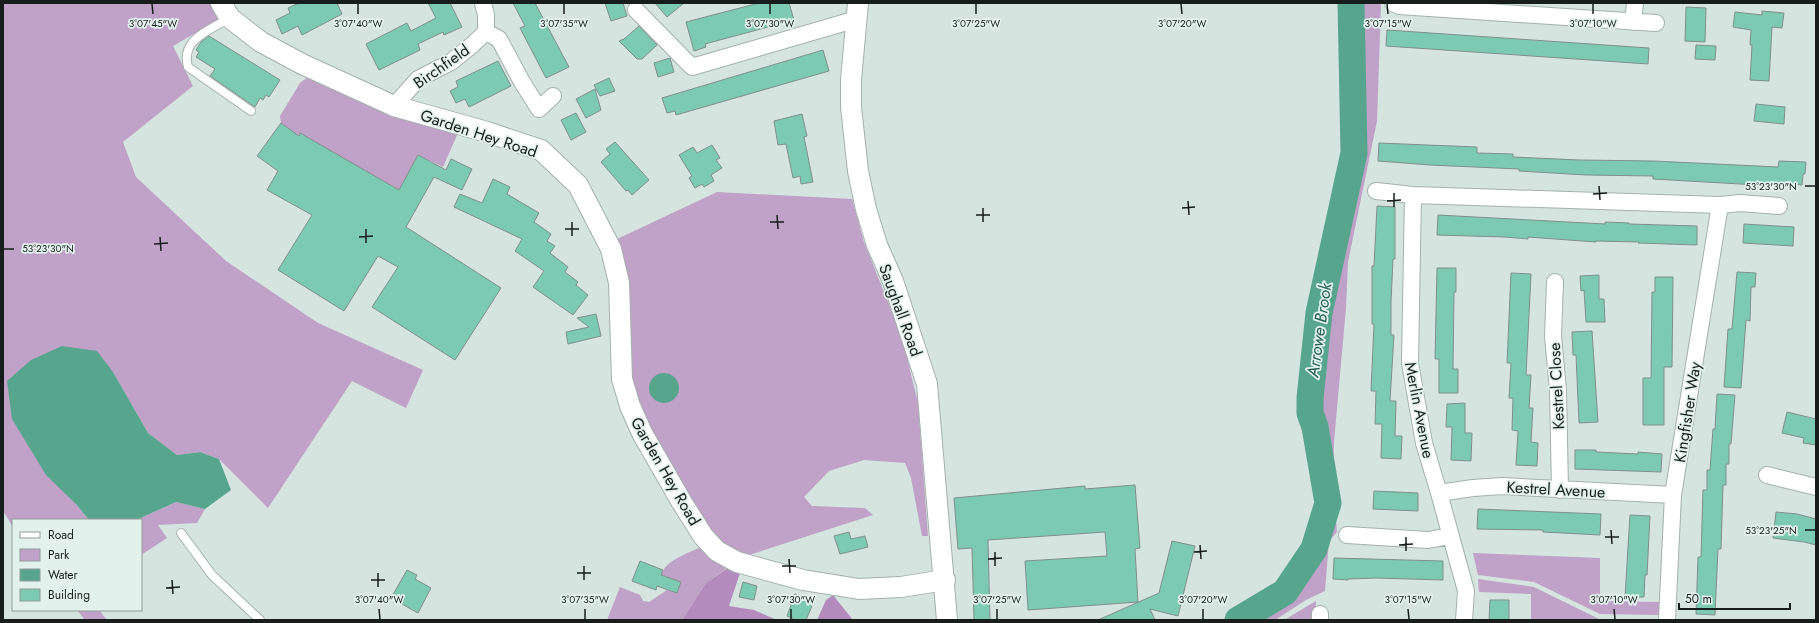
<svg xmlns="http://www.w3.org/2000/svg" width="1819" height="623" font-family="Jost,sans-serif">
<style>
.green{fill:#c0a1c7}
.forest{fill:#b38bbd}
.water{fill:#58a58e}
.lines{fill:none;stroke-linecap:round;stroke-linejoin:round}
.river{stroke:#58a58e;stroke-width:27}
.building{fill:#7ccab2;stroke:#818f8a}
.service-casing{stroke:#a3b1ac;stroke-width:10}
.minor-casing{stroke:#a3b1ac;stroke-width:18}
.tertiary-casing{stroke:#a3b1ac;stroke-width:22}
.service{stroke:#fff;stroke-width:8}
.minor{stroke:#fff;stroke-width:16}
.tertiary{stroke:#fff;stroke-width:20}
.ticks{fill:none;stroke:#171d1b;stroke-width:1.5}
.labels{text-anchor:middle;stroke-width:3.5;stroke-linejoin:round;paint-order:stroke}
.street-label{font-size:16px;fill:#171d1b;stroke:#e2f1ec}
.water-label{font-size:17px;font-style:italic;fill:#256251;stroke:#e2f1ec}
.ticks-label{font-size:10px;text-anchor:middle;fill:#171d1b;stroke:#e2f1ec;stroke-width:3.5;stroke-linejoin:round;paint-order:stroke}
</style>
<rect width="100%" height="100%" fill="#d5e4de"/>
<path class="green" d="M3,3H210L218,20L173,46L193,86L123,142L136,177L226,261L318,323L423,370L406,408L352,381L268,508L219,459L200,452L177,455L148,433L113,372L76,504L89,520H13V527L3,511Z
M1351,3H1379L1381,5L1377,121L1348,262L1346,308L1334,442L1333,484L1337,532L1329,541L1325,591L1306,600L1275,620H1252L1271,610L1299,585L1317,554L1328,503L1315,427L1310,413L1319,313L1354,153Z
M309,76L458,133L443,167L418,155L399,190L300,134L297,135L281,123L280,116L300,83Z
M717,192L852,199L864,242L902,337L918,403L928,536H922L911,478L905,463L864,460L829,471L804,497L812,506L865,508L873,515L743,557L725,547L707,531L633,396L615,240Z
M176,502L205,509L197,523L158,525L167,538L141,555V520H136Z
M701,547L726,569L706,583L682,620H607L620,587L640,595L643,601L649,602L667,590L677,593L681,582L661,575C667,559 687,554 701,547Z
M1473,553L1600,558V601L1660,602L1659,615L1600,614L1534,582L1478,575Z
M1478,579L1534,587L1599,619L1659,620H1531V594L1479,592Z
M1316,601L1315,620H1284Z
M77,610H99L107,620H85Z"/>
<path class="forest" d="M731,566L740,573L729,606L754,610L777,620H682L706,583Z
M833,595L853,620H817L826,600Z"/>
<path class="water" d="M62,346L97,351L113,372L148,433L177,455L200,452L219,459L231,490L205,509L176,502L136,520H89L76,504L46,475L12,419L7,381L31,360Z
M649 388a15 15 0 1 1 30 0a15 15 0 1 1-30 0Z"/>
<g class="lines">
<path class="river" d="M1238,620L1285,592L1314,549L1328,503L1315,427L1310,413V398L1319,313L1354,153L1351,3"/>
</g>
<path class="building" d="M299,3H337L342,14L302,35L298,26L282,34L276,20L290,13L288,8Z
M428,3H450L462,27L444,35L443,32L418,44L420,50L379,70L366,44L407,23L411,31L436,18Z
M513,3H535L569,67L546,78L520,28L525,26Z
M605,3H623L627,16L611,21Z
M655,3H684L667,17Z
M759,3H789L794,20L705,44L706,47L694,51L686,22Z
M1686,7L1706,8L1705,42L1685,41Z
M1762,11L1784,13L1782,28L1772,27L1769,81L1750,80L1752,45H1750L1751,30L1733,27L1735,12L1762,15Z
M639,26L657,45L642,59H637L619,41L624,39Z
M1387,30L1649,48L1648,64L1386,46Z
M209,36L280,80L269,97L266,95L263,100L260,98L255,107L210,76L215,69L196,57L199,52L196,50L201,42Z
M1696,45L1716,46L1715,60L1695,59Z
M823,50L829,71L676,115L675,111L667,113L662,98Z
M670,58L674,72L658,77L654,63Z
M498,61L511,86L469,107L465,99L456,103L450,91L458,87L456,81Z
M609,78L615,91L600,96L594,85Z
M595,89L601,110L586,118L576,99Z
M1756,104L1785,107L1784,124L1754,121Z
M576,113L586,132L571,140L561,120Z
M802,114L807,136L804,137L813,182L801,184L800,176L793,178L786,144L778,145L774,121Z
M281,123L299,136L300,133L399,190L418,155L446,170L451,159L472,169L462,190L434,177L406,227L501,288L455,360L372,307L398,267L378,256L344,311L278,270L312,215L267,190L278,171L257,156Z
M615,142L649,180L632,195L628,190L626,191L601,162L610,154L606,149Z
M1379,143L1477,147V153L1513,154V157L1579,160L1654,161L1778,167L1779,161L1806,162L1805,174H1803L1802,185L1793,184V187L1653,179V176L1586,175L1519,171V169L1430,165L1378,161Z
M712,145L720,158L716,160L722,168L711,175L714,181L704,187L702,184L695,188L689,178L692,176L679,155L693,147L697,153Z
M493,179L510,187L507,194L539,213L534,222L551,234L547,241L555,246L550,253L568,267L565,272L578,282L576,285L588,295L573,315L533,287L544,271L515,251L522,239L454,207L460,194L482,203Z
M1377,206L1395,207V259H1393L1391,302V335H1394L1390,401H1396L1395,436H1402L1401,459L1381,458L1382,424H1375L1376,391H1371L1374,324H1372V266H1374Z
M1438,215L1605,224V222L1629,223V224L1697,226V245L1638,243L1639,242L1596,241V242L1528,237V239L1505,237L1437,235Z
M1744,224L1794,227L1793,246L1743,243Z
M1437,268H1456V292H1454L1453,369H1458V393H1439V359H1435Z
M1737,272L1756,273L1755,287H1751L1750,321L1746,320L1741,388L1724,387L1728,329H1732Z
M1511,273L1531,274L1526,375H1531L1529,408H1533L1531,442L1538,443L1537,466L1516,465L1518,431L1512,430L1513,398H1509L1511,363H1507Z
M1599,275V299H1604L1605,322H1586L1584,290L1581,291L1580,276Z
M1655,277H1673L1672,367H1664V425H1643V378H1651L1652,292H1655Z
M596,314L601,336L568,344L566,332L589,327L577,318Z
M1592,331L1598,422L1579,423L1576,355H1573L1572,332Z
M1717,394L1735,395L1731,444H1729V464H1726V485H1723L1721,549H1718L1715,615L1696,614L1698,557H1701L1703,490H1707V470H1710L1713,429H1715Z
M1465,403V433H1472L1471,461L1451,460L1452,427H1446L1447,404Z
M1787,412L1816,419V445L1803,443L1804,438L1782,433Z
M1575,450H1596V452L1638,454V452L1662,454L1661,472L1575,469Z
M1135,485L1140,548L1135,549L1138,602L1028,610L1025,561L1107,556L1105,532L988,540L990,620H974L972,548L958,549L954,498L1085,486V489Z
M1374,491L1418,493V511L1373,509Z
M1478,509L1601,514L1600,535L1543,532V530L1477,529Z
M1776,512L1797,514L1816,519V545L1804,542L1773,538Z
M1630,515L1650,516L1647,575H1645L1644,597H1625Z
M849,532L851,539L865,536L868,547L840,554L834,536Z
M1172,541L1195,546L1178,616L1150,609L1155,620H1098L1159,593Z
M1334,558L1443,561V580L1376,578L1348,579V580L1333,579Z
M640,561L663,570L661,575L681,582L677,593L657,586L656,590L632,581Z
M407,570L417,575L415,579L431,588L418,613L391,598Z
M743,582L757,586L754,600L739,597Z
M795,594L814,601L806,620H796L787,616Z
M1490,600H1509V620H1489Z"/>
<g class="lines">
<g class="service-casing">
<path id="service" d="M230,18C210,30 180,39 188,67L251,111
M181,533L212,575L260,620"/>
</g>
<g class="minor-casing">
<path id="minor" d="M1393,3L1399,6L1656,23
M636,10L692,67L857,19
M1633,22L1635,3
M486,32L499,39L522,82L539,109L553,96
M394,106L418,79L451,62L472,45L486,32V15L483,3
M1376,191L1413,195L1720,205L1740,203L1779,206
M1413,195L1410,363L1424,443L1439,493L1466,591L1464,620
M1555,282L1553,336L1558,390L1560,490
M1767,475L1816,487
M1439,493L1473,488L1502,486L1673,495
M1347,535L1428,540L1450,536
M1320,620V614
M1667,620L1673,495L1720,205"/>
</g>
<g class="tertiary-casing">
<path id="tertiary" d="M221,3L230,18L261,42L302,64L394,106L487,132L541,150L578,185L611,249L619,283L622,379L630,406L642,433L681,501L703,536L717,551L737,562L803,580L859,589L901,587L945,580
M858,3L851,80V107L858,171L866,209L877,245L893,281L927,384L947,620"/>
</g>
<use href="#service" class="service"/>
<use href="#minor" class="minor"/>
<use href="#tertiary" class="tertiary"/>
</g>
<path class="ticks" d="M152,4L153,14M358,4V14M564,4V14M770,4V14M976,4V14M1181,4L1182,14M1387,4L1388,14M1593,4V14M1599,186L1600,200M1805,186H1815M1394,193V207M1593,194L1607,193M1188,201L1189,215M1387,201L1401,200M983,208V222M1182,208L1195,207M777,215L778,229M976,215H990M572,222V236M770,222H784M366,229V243M565,229H579M160,237L161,251M359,237L373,236M154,244L168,243M4,249H14M1611,530L1612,544M1805,530H1815M1406,537V551M1605,537H1619M1200,545L1201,559M1399,545L1413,544M995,552V566M1194,552L1207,551M789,559L790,573M988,559L1002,558M584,566V580M782,566H796M378,573V587M577,573H591M172,580L173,594M371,580H385M166,588L180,587M379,609L380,619M585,609V619M791,609V619M997,609V619M1203,609V619M1408,609L1409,619M1614,609L1615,619"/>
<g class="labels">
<g class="street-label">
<text transform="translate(441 66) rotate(-35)" y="6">Birchfield</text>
<text transform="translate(479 133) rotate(18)" y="6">Garden Hey Road</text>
<text transform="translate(901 310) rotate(70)" y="6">Saughall Road</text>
<text transform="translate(1556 386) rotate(-93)" y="6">Kestrel Close</text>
<text transform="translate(1420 410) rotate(79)" y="6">Merlin Avenue</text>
<text transform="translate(1687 412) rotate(-81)" y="6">Kingfisher Way</text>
<text transform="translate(666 471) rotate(60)" y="6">Garden Hey Road</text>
<text transform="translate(1556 489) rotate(3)" y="6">Kestrel Avenue</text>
</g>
<g class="water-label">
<text transform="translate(1319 330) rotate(-82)" y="6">Arrowe Brook</text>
</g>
</g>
<g class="ticks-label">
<text x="153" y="27">3°07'45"W</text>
<text x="358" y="27">3°07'40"W</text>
<text x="564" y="27">3°07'35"W</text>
<text x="770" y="27">3°07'30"W</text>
<text x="976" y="27">3°07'25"W</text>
<text x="1182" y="27">3°07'20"W</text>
<text x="1388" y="27">3°07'15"W</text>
<text x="1593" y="27">3°07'10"W</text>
<text x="1771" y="190">53°23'30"N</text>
<text x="48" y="252">53°23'30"N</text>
<text x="1771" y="534">53°23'25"N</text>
<text x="379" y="603">3°07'40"W</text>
<text x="585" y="603">3°07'35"W</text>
<text x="791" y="603">3°07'30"W</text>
<text x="997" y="603">3°07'25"W</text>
<text x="1203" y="603">3°07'20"W</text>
<text x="1408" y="603">3°07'15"W</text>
<text x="1614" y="603">3°07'10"W</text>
</g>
<rect width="1819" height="623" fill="none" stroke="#171d1b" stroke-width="8"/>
<rect x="12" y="519" width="130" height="92" fill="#e2f1ec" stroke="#919c98"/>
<rect x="20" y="532" width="20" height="6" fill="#ffffff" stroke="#919c98"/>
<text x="48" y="539" font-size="12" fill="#171d1b">Road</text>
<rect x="20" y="549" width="20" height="12" fill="#c0a1c7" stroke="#919c98"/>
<text x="48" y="559" font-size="12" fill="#171d1b">Park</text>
<rect x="20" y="569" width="20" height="12" fill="#58a58e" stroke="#919c98"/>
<text x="48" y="579" font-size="12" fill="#171d1b">Water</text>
<rect x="20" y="589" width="20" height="12" fill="#7ccab2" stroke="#919c98"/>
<text x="48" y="599" font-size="12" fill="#171d1b">Building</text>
<path d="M1679 603v6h111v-6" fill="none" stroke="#171d1b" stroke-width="2"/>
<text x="1685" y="603" font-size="12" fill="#171d1b" stroke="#e2f1ec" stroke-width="3" paint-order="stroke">50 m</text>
</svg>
